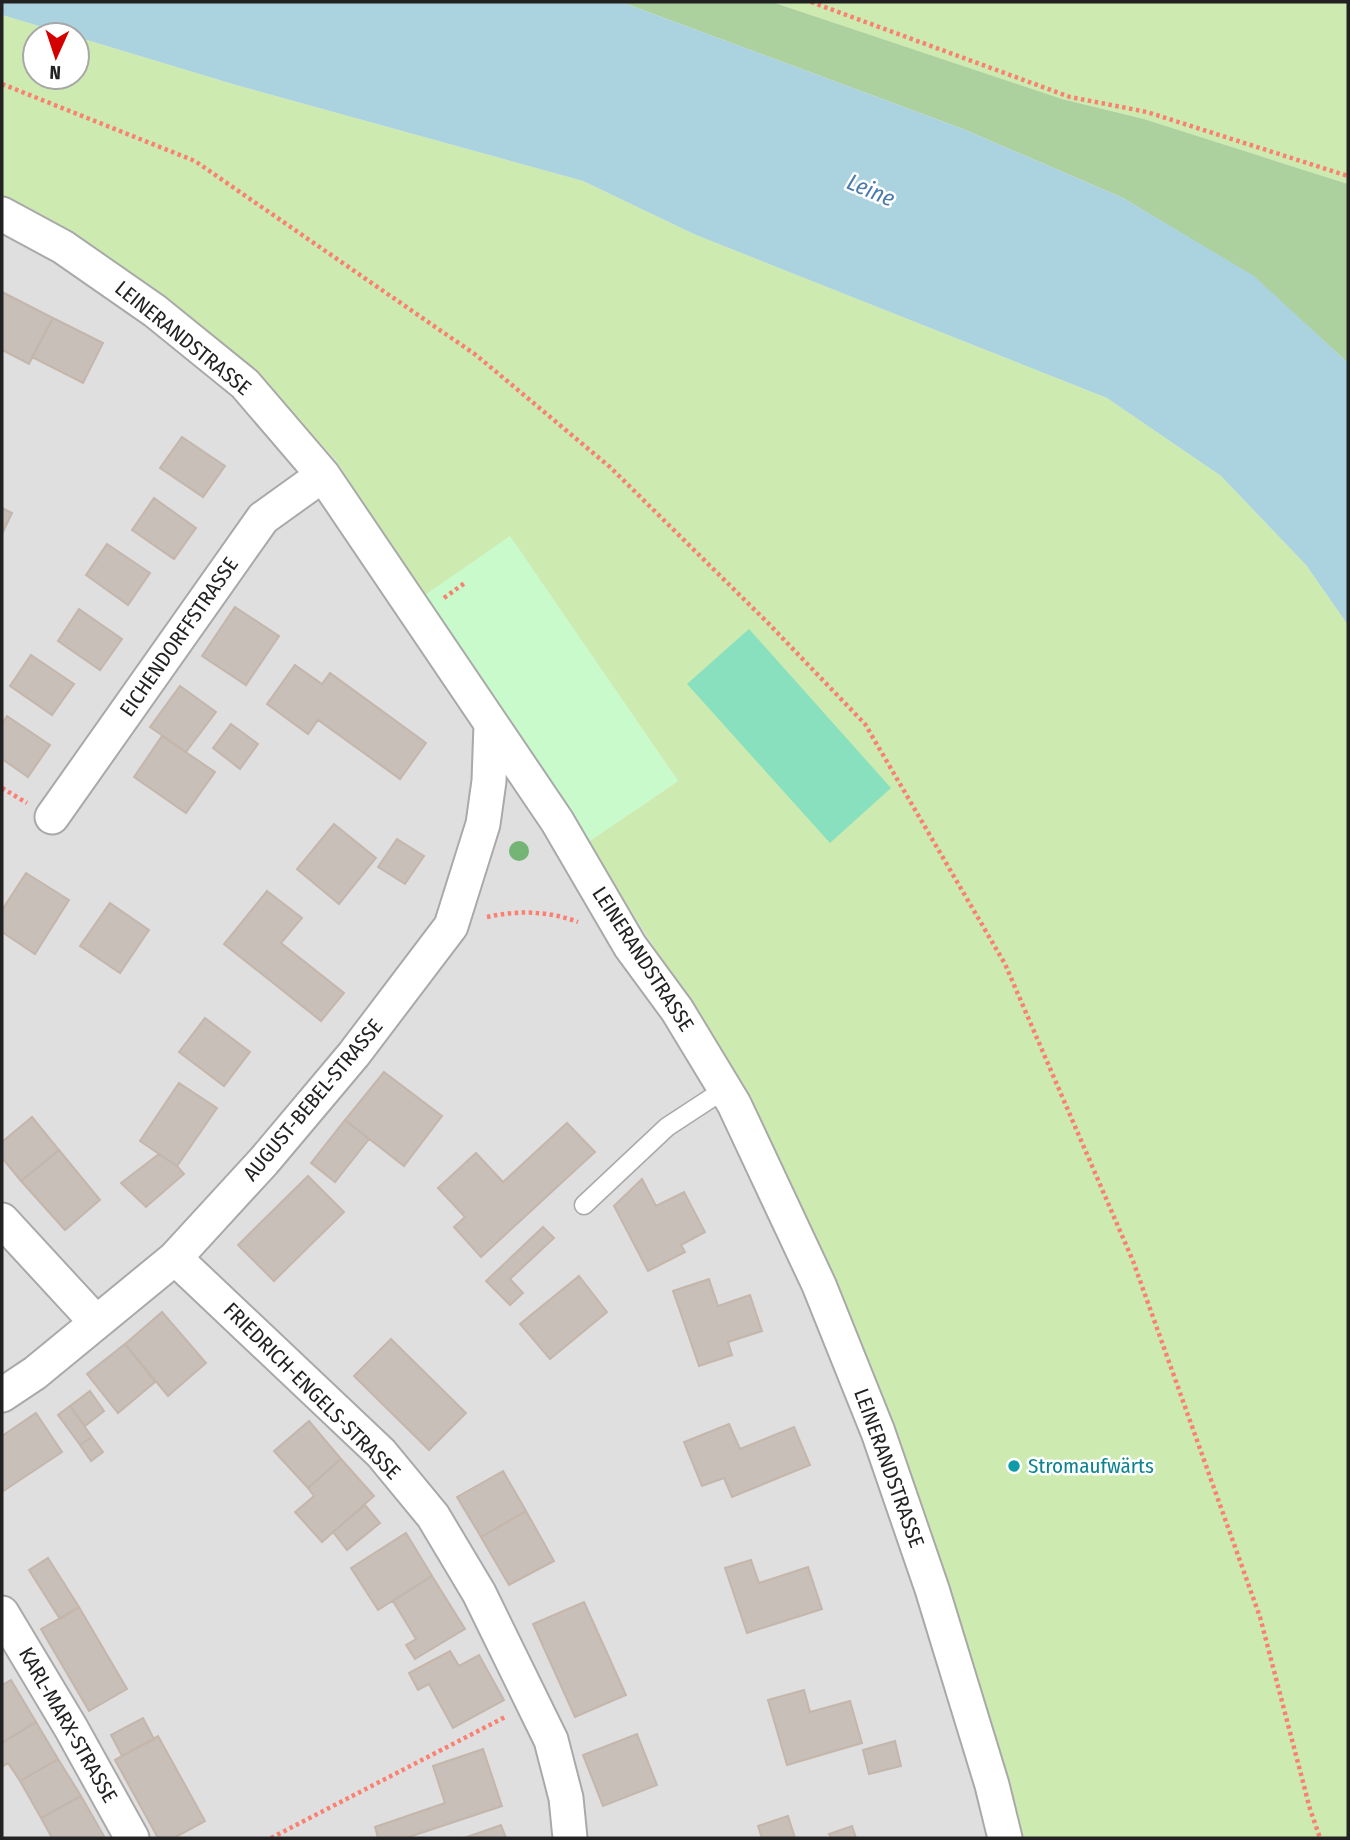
<svg xmlns="http://www.w3.org/2000/svg" width="1350" height="1840" font-family="'Fira Sans Condensed',sans-serif">
<style>
.residential{fill:#e0dfdf}
.grass{fill:#cdebb0}
.forest{fill:#add19e}
.park{fill:#c8facc}
.pitch{fill:#88e0be}
.water{fill:#aad3df}
.building{fill:#c7bfb8;stroke:#c4b6ab;stroke-width:2}
.lines{fill:none;stroke-linecap:round;stroke-linejoin:round}
.lane-casing{stroke:#a9a9a9;stroke-width:21}
.street-casing{stroke:#a9a9a9;stroke-width:37}
.path{stroke:#fa8072;stroke-width:4.5;stroke-dasharray:3.5 3.5;stroke-linecap:butt}
.lane{stroke:#fff;stroke-width:18}
.street{stroke:#fff;stroke-width:33}
.tree{fill:#74b475}
.culture-dot{fill:#0f9aa8;stroke:#fff;stroke-width:2.5}
.labels{text-anchor:middle;stroke-width:5;stroke-linejoin:round;paint-order:stroke}
.street-label{font-size:21px;fill:#222;stroke:#fff}
.culture-label{font-size:21px;fill:#0d838f;stroke:#fff;text-anchor:start}
.water-label{font-size:23px;font-style:italic;fill:#4a7aab;stroke:#fff}
</style>
<rect width="100%" height="100%" fill="#f2efe9"/>
<path class="residential" d="M2,199L255,375L335,459L421,598L588,842L689,1003L748,1098L1021,1838H2Z"/>
<path class="grass" d="M772,2H1348V184L1144,119L1062,99Z
M2,15L69,35H35V77H77V37L236,85L583,181L696,235L1107,398L1221,476L1306,565L1348,625V1838H1021L1007,1782L689,1003L588,842L678,781L510,537L421,598L335,459L255,375L2,199Z"/>
<path class="forest" d="M621,2H772L1062,99L1144,119L1348,184V363L1254,277L1123,198L963,129Z"/>
<path class="park" d="M510,536L678,781L588,842L421,598Z"/>
<path class="pitch" d="M749,629L891,788L830,843L687,684Z"/>
<path class="water" d="M2,2H621L963,129L1123,198L1254,276L1348,363V625L1306,565L1221,476L1107,398L696,235L583,181L236,85L77,37V35H69L2,15Z"/>
<path class="building" d="M2,292L53,318L29,364L2,350Z
M53,318L103,343L83,383L32,357Z
M182,437L225,466L203,497L160,468Z
M154,498L196,528L174,559L132,530Z
M2,508L12,513L2,534Z
M107,544L150,573L128,605L86,575Z
M235,607L279,636L246,685L202,656Z
M79,609L122,639L100,670L58,641Z
M31,655L74,684L52,715L10,686Z
M295,665L322,684L330,673L426,743L400,779L318,720L308,734L267,704Z
M180,686L216,712L186,752L150,727Z
M7,716L50,745L28,777L2,759V724Z
M231,724L258,744L240,769L213,748Z
M162,736L215,772L186,813L134,777Z
M334,824L376,858L339,904L297,869Z
M397,839L424,856L405,884L378,867Z
M26,873L69,900L35,954L2,932V910Z
M267,891L302,918L281,943L344,993L321,1021L224,944Z
M110,903L149,930L120,973L80,946Z
M205,1018L250,1052L224,1086L179,1052Z
M384,1072L442,1116L404,1166L345,1120Z
M179,1083L217,1108L177,1166L140,1141Z
M32,1117L59,1150L21,1181L2,1158V1142Z
M345,1120L369,1139L335,1182L311,1163Z
M567,1123L595,1152L481,1257L454,1227L465,1217L438,1188L476,1153L503,1182Z
M59,1150L100,1200L65,1230L21,1181Z
M159,1154L177,1166L184,1174L146,1207L121,1183Z
M308,1176L344,1212L274,1281L238,1245Z
M642,1179L656,1206L684,1192L705,1232L681,1245L685,1252L648,1271L614,1206Z
M543,1227L554,1238L510,1279L523,1293L510,1305L486,1281Z
M579,1276L607,1312L550,1359L520,1324Z
M709,1279L718,1306L750,1295L762,1331L728,1342L732,1355L699,1366L673,1291Z
M162,1312L206,1363L168,1396L125,1344Z
M391,1339L466,1413L429,1450L354,1376Z
M125,1344L155,1382L118,1413L87,1374Z
M90,1391L104,1411L85,1426L70,1406Z
M70,1406L92,1437L80,1445L58,1415Z
M36,1413L62,1452L2,1492V1436Z
M309,1421L341,1459L308,1488L274,1451Z
M729,1424L740,1449L794,1427L810,1465L732,1497L724,1478L702,1486L684,1442Z
M92,1437L103,1452L91,1461L80,1445Z
M341,1459L374,1496L322,1542L295,1512L314,1496L308,1488Z
M503,1471L526,1511L481,1537L457,1497Z
M365,1505L380,1523L347,1550L333,1532Z
M526,1511L554,1561L509,1585L481,1537Z
M406,1533L432,1576L378,1610L351,1568Z
M48,1558L79,1607L60,1619L29,1570Z
M751,1560L759,1583L808,1567L822,1609L747,1633L725,1568Z
M432,1576L465,1629L415,1659L406,1645L416,1639L393,1601Z
M584,1602L626,1695L575,1717L533,1624Z
M79,1607L127,1689L89,1711L41,1629Z
M450,1651L459,1666L479,1655L504,1700L453,1728L429,1684L418,1690L409,1673Z
M11,1680L36,1722L2,1743V1685Z
M804,1690L810,1712L850,1701L862,1743L787,1765L768,1700Z
M143,1718L154,1739L122,1756L111,1735Z
M36,1722L58,1759L20,1781L8,1763L2,1767V1743Z
M637,1734L657,1785L603,1806L583,1755Z
M158,1736L205,1821L174,1838H158L115,1760Z
M895,1741L901,1766L869,1774L863,1750Z
M483,1749L502,1806L406,1838H378L375,1827L445,1803L433,1766Z
M58,1759L81,1796L41,1818L20,1781Z
M81,1796L105,1838H52L41,1818Z
M788,1816L795,1838H762L758,1826Z
M501,1825L506,1838H464Z
M852,1826L856,1838H831L829,1834Z"/>
<g class="lines">
<g class="lane-casing">
<path id="lane" d="M584,1205L667,1127L725,1089"/>
</g>
<g class="street-casing">
<path id="street" d="M2,214L63,247L155,311L245,384L323,475L557,821L630,946L677,1010L734,1104L819,1285L878,1432L932,1589L992,1785L1005,1838
M52,817L263,518L323,475
M2,1220L96,1322
M175,1258L381,1453L433,1516L479,1593L551,1740L566,1798L570,1838
M2,1395L35,1373L175,1258L264,1161L354,1054L451,926L483,824L489,781L491,724
M2,1613L71,1728L132,1838"/>
</g>
<path class="path" d="M811,2L1070,97L1147,112L1348,176
M2,84L195,161L476,355L610,467L768,623L865,724L1005,964L1133,1261L1260,1617L1310,1809L1320,1838
M444,598L466,582
M2,788L27,803
M487,917C518,910 549,911 578,922
M271,1838L507,1716"/>
<use href="#lane" class="lane"/>
<use href="#street" class="street"/>
</g>
<circle class="tree" cx="519" cy="851" r="10"/>
<circle class="culture-dot" cx="1014" cy="1466" r="7"/>
<g class="labels">
<g class="street-label">
<text transform="translate(183 338) rotate(39)" y="7">LEINERANDSTRASSE</text>
<text transform="translate(179 637) rotate(-55)" y="7">EICHENDORFFSTRASSE</text>
<text transform="translate(643 959) rotate(57)" y="7">LEINERANDSTRASSE</text>
<text transform="translate(313 1100) rotate(-50)" y="7">AUGUST-BEBEL-STRASSE</text>
<text transform="translate(312 1391) rotate(45)" y="7">FRIEDRICH-ENGELS-STRASSE</text>
<text transform="translate(889 1468) rotate(70)" y="7">LEINERANDSTRASSE</text>
<text transform="translate(68 1725) rotate(60)" y="7">KARL-MARX-STRASSE</text>
</g>
<g class="culture-label">
<text x="1028" y="1473">Stromaufwärts</text>
</g>
<g class="water-label">
<text transform="translate(871 190) rotate(23)" y="8">Leine</text>
</g>
</g>
<rect width="1350" height="1840" fill="none" stroke="#222222" stroke-width="7"/>
<g transform="translate(56 56) rotate(183)"><circle r="33" fill="#ffffff" stroke="#a7a7a7" stroke-width="2"/>
<path d="M0-5L12 26L0 18L-12 26Z" fill="#d40000"/>
<text y="-10" font-size="19" font-weight="bold" text-anchor="middle" fill="#222222">N</text>
</g>
</svg>
